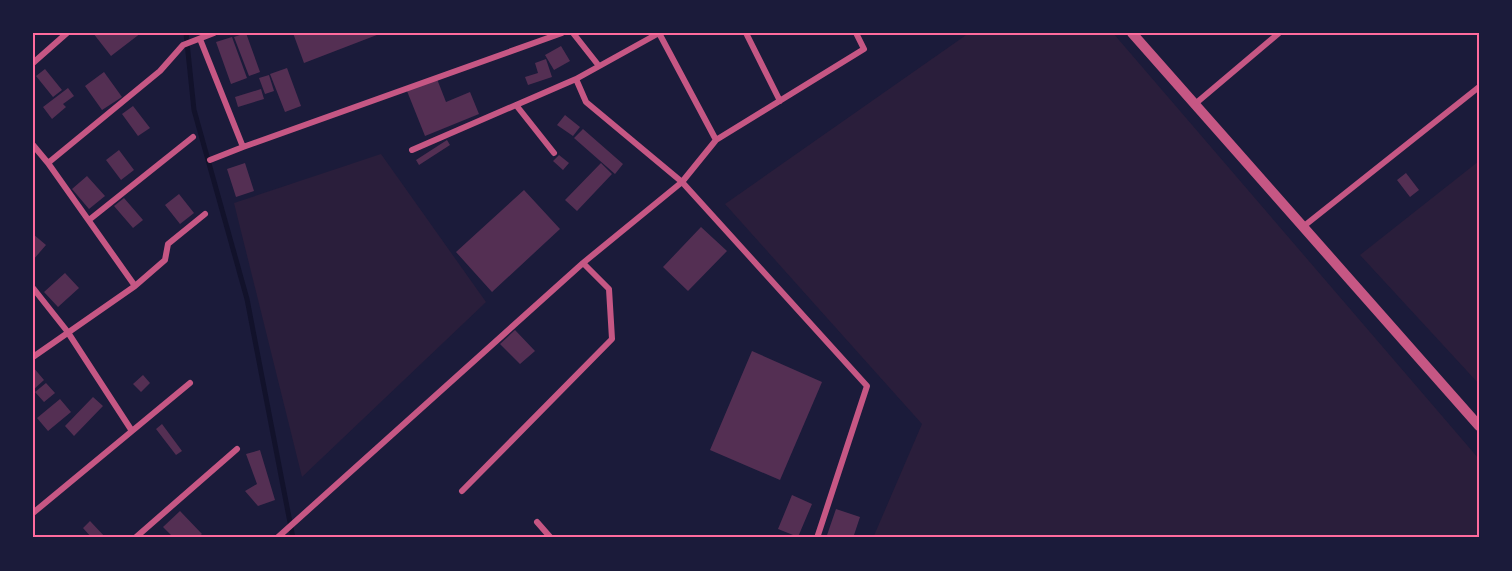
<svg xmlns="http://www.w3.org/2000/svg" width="1512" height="571" font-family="Karla,sans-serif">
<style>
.green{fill:#2a1e3b}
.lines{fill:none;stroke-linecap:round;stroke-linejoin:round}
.stream{stroke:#12122b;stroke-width:5}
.building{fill:#542f53}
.minor{stroke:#c65784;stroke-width:6}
.tertiary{stroke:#c65784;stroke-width:10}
.neatline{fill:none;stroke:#ff6b9d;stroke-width:2}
</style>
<rect width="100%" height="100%" fill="#1b1b3a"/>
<path class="green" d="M969,33H1113L1479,459V538H873L922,424L725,204Z
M381,154L486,302L302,477L234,203Z
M1479,161V384L1360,255Z"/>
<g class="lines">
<path class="stream" d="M186,33L194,110L247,299L293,538"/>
</g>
<path class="building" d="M93,33H141L111,56Z
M246,33L260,72L249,76L234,37Z
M293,33H382L304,63Z
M232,37L247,78L231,84L216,42Z
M561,46L570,61L554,70L545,55Z
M546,59L552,77L528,85L525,77L538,73L535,63Z
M287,68L301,106L285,112L270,74Z
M45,69L62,90L53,97L36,76Z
M104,72L122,97L102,110L85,86Z
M269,75L274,91L265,94L259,78Z
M437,79L446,102L470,92L479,114L425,136L407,91Z
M68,88L74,96L63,104L66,107L52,119L43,107Z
M261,89L264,99L238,107L235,97Z
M133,106L150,128L138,136L122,114Z
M565,115L580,127L573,136L557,125Z
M583,129L623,164L615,174L574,138Z
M447,140L450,145L419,165L416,160Z
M119,150L134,170L121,180L106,160Z
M559,155L569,163L563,170L553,161Z
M245,163L254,191L236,197L227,169Z
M601,163L612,174L577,211L565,200Z
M1406,173L1419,190L1410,197L1397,180Z
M87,176L105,196L89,209L72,189Z
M524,190L560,229L492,292L456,252Z
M179,194L194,213L180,224L165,205Z
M124,198L143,220L133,228L114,206Z
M701,227L727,251L688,291L663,267Z
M33,234L46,245L33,260Z
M65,273L79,288L58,307L44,292Z
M515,330L535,351L520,364L500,344Z
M752,351L822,382L780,480L710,450Z
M33,367L44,380L33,390Z
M143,375L150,383L141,392L133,384Z
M46,383L55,393L44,402L35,392Z
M93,397L103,406L74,436L65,426Z
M60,399L71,412L48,431L37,418Z
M162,424L182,451L176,455L156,429Z
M260,450L275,500L258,506L245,491L257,484L246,454Z
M792,495L812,504L798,537L778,529Z
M836,509L860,517L853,538H826Z
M180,511L202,534L197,538H174L163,527Z
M90,521L106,538H92L83,528Z"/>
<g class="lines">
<path class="minor" d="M573,33L599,66
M659,33L716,140
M746,33L780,101
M200,39L243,147L562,33
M33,63L67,33
M576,79L586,102L682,182L867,386L817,538
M1195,104L1279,33
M516,105L554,153
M33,145L48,163L160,71L183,45L214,33
M412,150L576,79L659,33
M210,160L243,147
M89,220L193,137
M1304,226L1479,87
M135,286L165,260L168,244L205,214
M33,288L67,331L132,431
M33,357L135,286L48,163
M462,491L612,339L609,289L583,263
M33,513L190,383
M537,522L551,538
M135,538L237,449
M277,538L583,263L682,182L716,140L864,49L856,33"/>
<path class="tertiary" d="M1132,33L1479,426"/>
</g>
<rect width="1512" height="571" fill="none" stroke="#1b1b3a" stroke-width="69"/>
<rect x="34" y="34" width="1444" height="502" class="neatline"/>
</svg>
